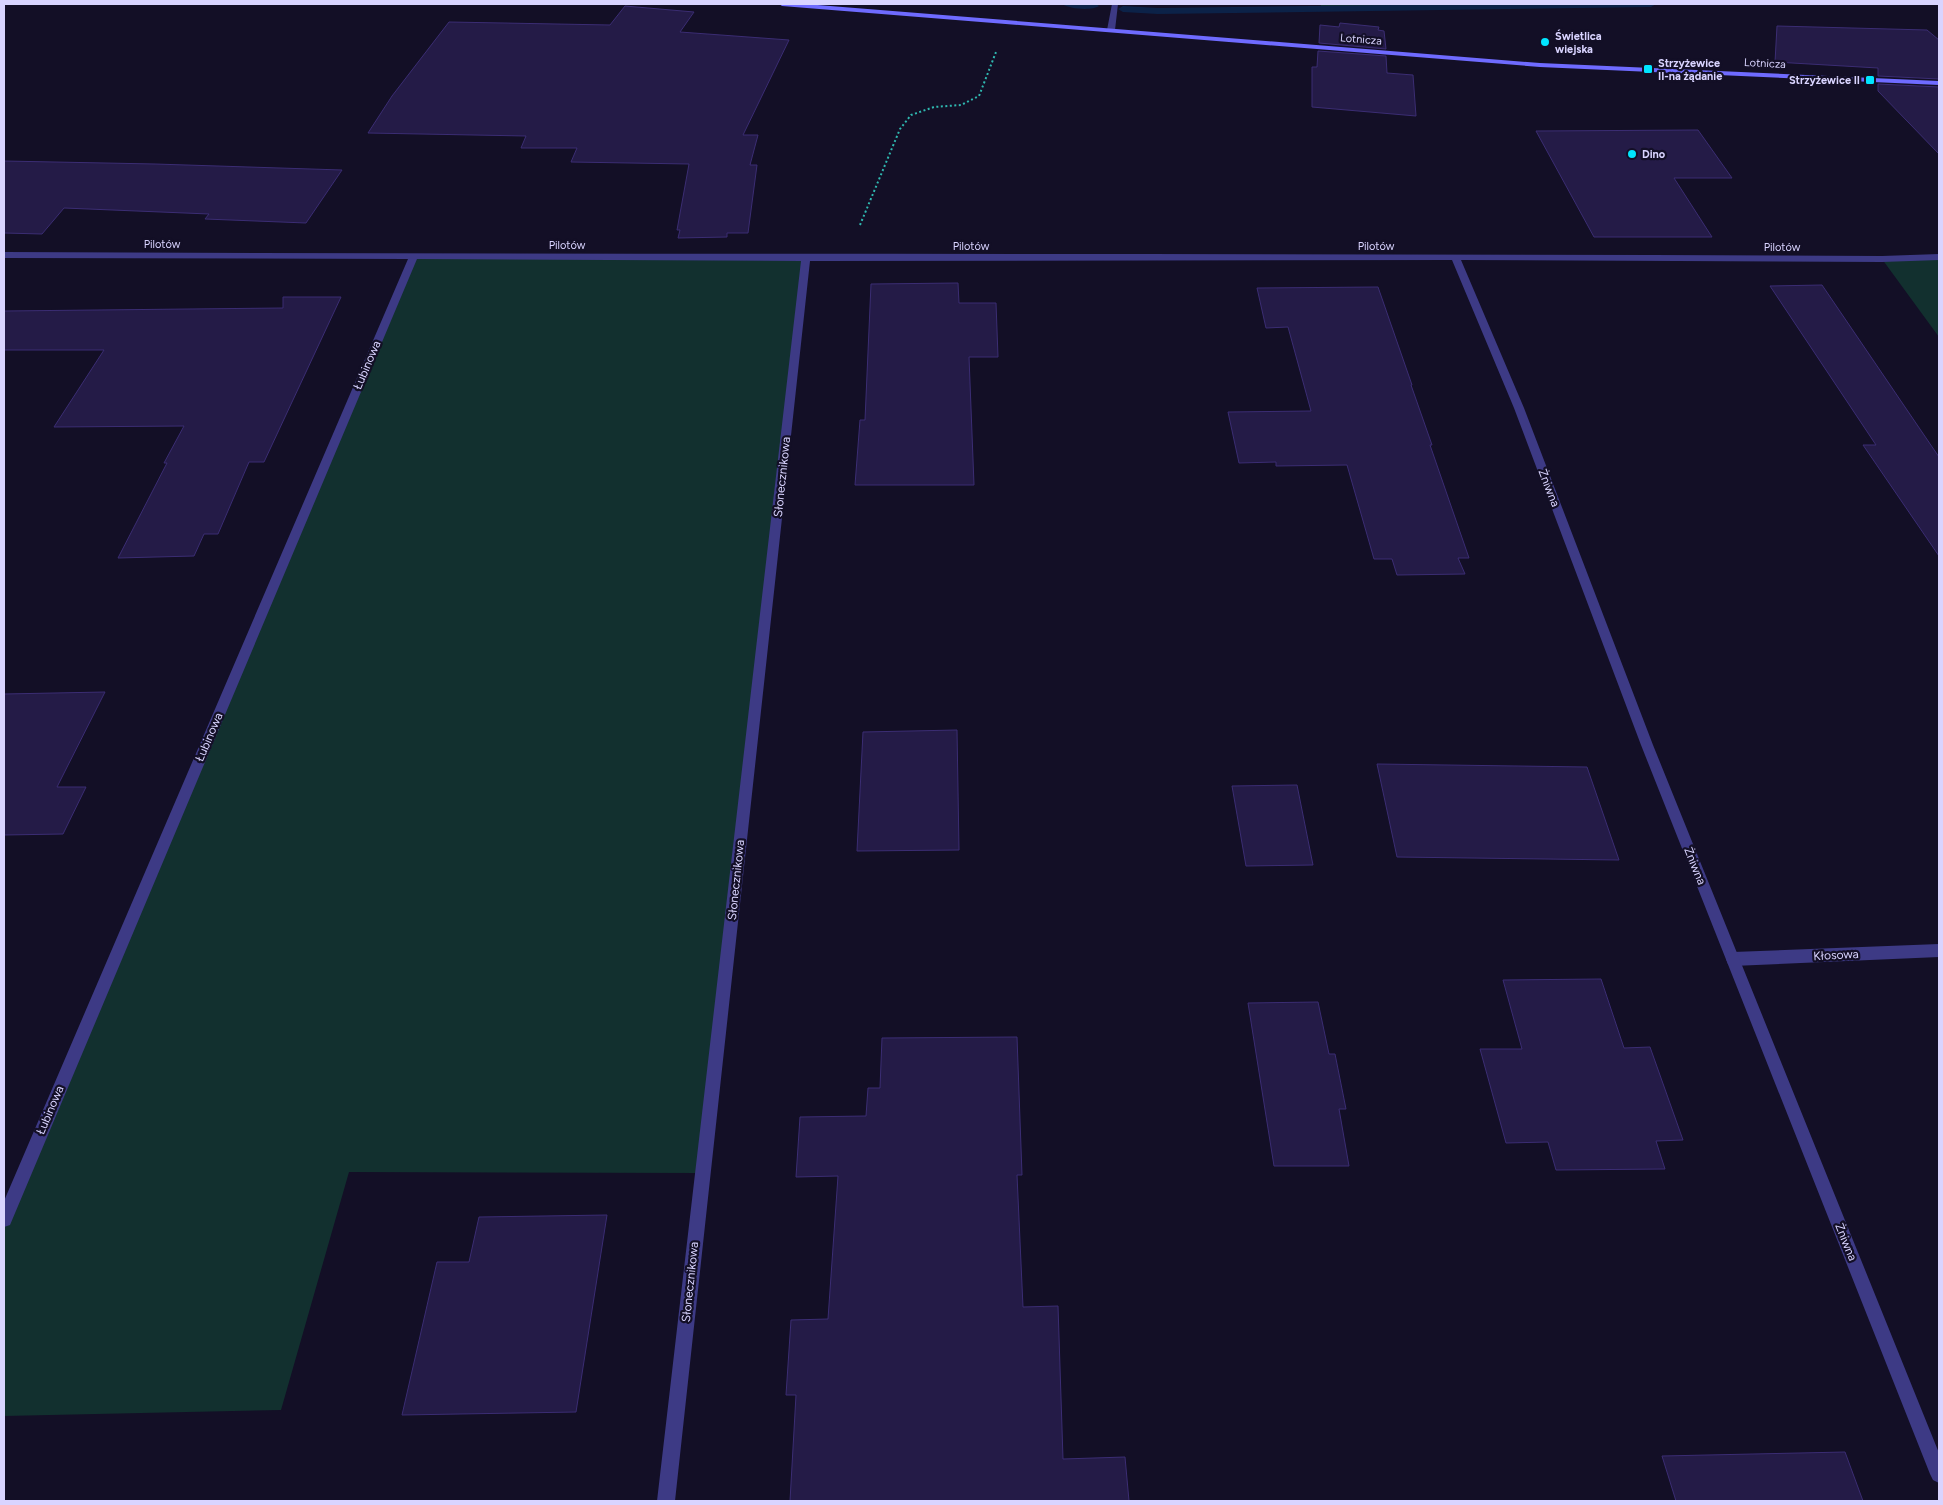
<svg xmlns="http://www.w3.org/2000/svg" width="1943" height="1505" font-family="Figtree,sans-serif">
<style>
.green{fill:#12302f}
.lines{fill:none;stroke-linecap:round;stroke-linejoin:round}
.stream{fill:#0c2248;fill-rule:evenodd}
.building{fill:#241b47;stroke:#3b2d73}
.path{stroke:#2fb8b0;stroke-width:2;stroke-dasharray:2 2.5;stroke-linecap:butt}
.lane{fill:#3d3a85;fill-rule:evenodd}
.street{fill:#3d3a85;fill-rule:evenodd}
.secondary{fill:#6f6bff;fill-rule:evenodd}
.poi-dot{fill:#00e5ff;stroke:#130f26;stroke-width:2}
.labels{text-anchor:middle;stroke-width:4.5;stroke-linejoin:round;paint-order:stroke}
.far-poi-label{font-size:11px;font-weight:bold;fill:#d9d4ff;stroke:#130f26;text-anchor:start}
.far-street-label{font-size:11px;fill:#d9d4ff;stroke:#130f26}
.street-label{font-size:12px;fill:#d9d4ff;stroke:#130f26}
</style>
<rect width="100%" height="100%" fill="#130f26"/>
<path class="green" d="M1322,4H1647L1318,9Z
M414,256L806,258L703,1173L349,1172L281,1410L4,1416V1219Z
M1939,257V337L1882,259Z"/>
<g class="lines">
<path class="stream" d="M1062,4H1096L1099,6C1092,11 1069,9 1062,4Z
M1476,4H1656L1651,7L1158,14L1123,12L1118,9L1123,6L1158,8Z"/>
</g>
<path class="building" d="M625,6L694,12L680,32L789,40L743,135H758L750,165H757L748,233H727V237L678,238L680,230H677L689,164L571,162L577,148H521L526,136L368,133L392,96L449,22L610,25Z
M1340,23L1379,27L1378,30L1384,31L1386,49L1319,43L1320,25L1339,27Z
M1777,26L1927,30L1939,40V79L1878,76V68L1775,62Z
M1318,51L1386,56L1387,73L1413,75L1416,116L1312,107V67H1317Z
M1878,84L1939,87V154L1878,91Z
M1698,130L1732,178H1674L1712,237H1594L1536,131Z
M4,161L155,164L342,170L306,223L205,219L209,214L64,208L42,234L4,233Z
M958,283L959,303H996L998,357H969L974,485H855L860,420H865L871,284Z
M1822,285L1939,457V556L1863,445H1876L1770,286Z
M1378,287L1412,385H1411L1432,445H1430L1469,558H1458L1465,574L1397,575L1392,559H1374L1347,465L1276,466V462L1239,463L1228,412L1311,411L1288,327L1266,328L1257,288Z
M283,297H341L264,462H249L218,534H204L194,556L118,558L167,463H164L184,426L54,427L104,350H4V311L283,308Z
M105,692L57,787H86L63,834L4,835V694Z
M957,730L959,850L857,851L863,732Z
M1377,764L1587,767L1619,860L1397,857Z
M1297,785L1313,865L1246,866L1232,786Z
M1601,979L1624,1048L1650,1047L1683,1140L1656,1141L1665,1169L1556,1170L1548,1142L1506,1143L1480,1049H1522L1503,980Z
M1318,1002L1329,1054H1335L1346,1109H1339L1349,1166H1274L1248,1003Z
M1017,1037L1022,1175H1017L1023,1307L1058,1306L1063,1459L1125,1457L1129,1501H790L796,1395H786L791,1320L828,1319L838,1176L796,1177L800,1117L866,1116L868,1088H880L882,1038Z
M607,1215L576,1412L402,1415L437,1262H469L479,1217Z
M1845,1452L1863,1501H1676L1662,1456Z"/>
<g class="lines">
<path class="path" d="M860,225L900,129L911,115L934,107L961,105L979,96L996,52"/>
<path class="lane" d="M1939,944V957L1733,966L1728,964L1726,959L1728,954L1733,952Z"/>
<path class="street" d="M1112,4H1118L1115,30L1111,32L1107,30Z
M4,252C630,255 1256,253 1882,256L1939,254V260L1882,262L1461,260L1524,408L1653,745L1939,1453V1483L1933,1480L1930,1474L1641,745L1514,408L1452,260L810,261L675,1501H657L801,261L417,259L10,1225L4,1227V1201L408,259L4,258Z"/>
<path class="secondary" d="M779,4H805L1540,63L1939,81V85L1540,67L782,6Z"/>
</g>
<g class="poi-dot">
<circle cx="1545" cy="42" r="5"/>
<rect x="1643" y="64" width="10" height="10" rx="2.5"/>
<rect x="1865" y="75" width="10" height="10" rx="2.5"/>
<circle cx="1632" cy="154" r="5"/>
</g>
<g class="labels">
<g class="far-poi-label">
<text x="1555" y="40">Świetlica<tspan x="1555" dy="13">wiejska</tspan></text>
<text x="1658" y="67">Strzyżewice<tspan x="1658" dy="13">II-na żądanie</tspan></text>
<text x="1860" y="84" text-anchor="end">Strzyżewice II</text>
<text x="1642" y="158">Dino</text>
</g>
<g class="far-street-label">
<text transform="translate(1361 39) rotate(5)" y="4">Lotnicza</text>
<text transform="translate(1765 63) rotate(3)" y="4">Lotnicza</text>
<text x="162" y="248">Pilotów</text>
<text x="567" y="249">Pilotów</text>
<text x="971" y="250">Pilotów</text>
<text x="1376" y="250">Pilotów</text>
<text x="1782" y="251">Pilotów</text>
</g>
<g class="street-label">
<text transform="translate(367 365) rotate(-67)" y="4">Łubinowa</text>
<text transform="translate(782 477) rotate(-84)" y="4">Słonecznikowa</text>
<text transform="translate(1549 488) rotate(69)" y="4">Żniwna</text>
<text transform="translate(209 737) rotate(-67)" y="4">Łubinowa</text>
<text transform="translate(1695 866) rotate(68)" y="4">Żniwna</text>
<text transform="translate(736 880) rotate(-84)" y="4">Słonecznikowa</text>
<text transform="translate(1836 955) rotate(-3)" y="4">Kłosowa</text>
<text transform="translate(50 1110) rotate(-67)" y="4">Łubinowa</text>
<text transform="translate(1846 1242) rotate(68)" y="4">Żniwna</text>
<text transform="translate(690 1282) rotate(-84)" y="4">Słonecznikowa</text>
</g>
</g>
<rect width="1943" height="1505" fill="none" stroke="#d9d4ff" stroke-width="10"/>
</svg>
